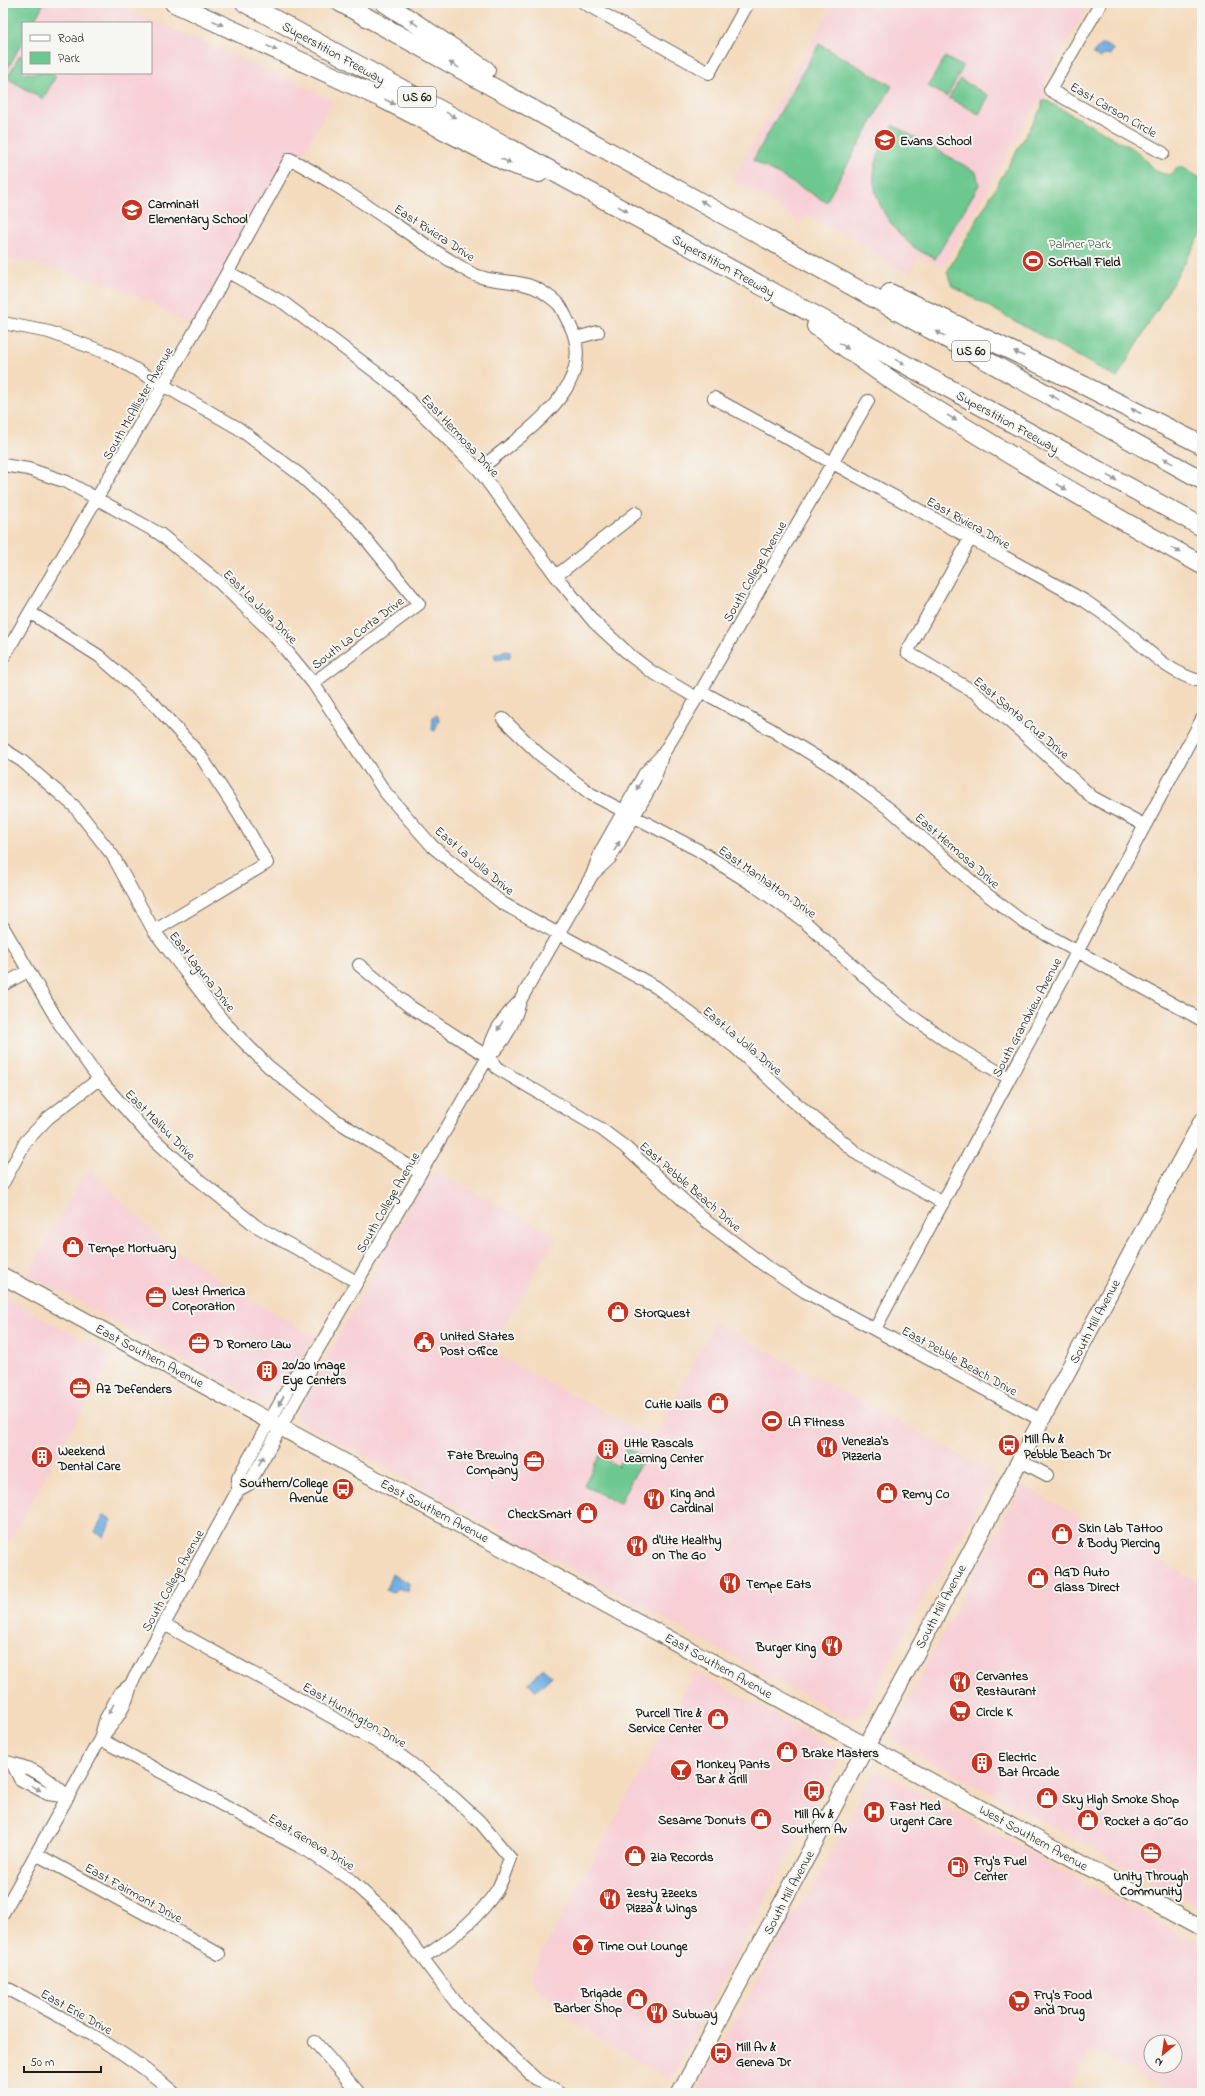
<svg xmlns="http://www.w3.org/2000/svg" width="1205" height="2096" font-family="'Indie Flower',sans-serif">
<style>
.built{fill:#f7cfd5;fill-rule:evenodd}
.green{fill:#6dc88f;stroke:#447256}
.water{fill:#70afe3;stroke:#466680}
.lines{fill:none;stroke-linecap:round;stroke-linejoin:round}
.minor-casing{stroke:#685f55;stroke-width:14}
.major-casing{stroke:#685f55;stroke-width:18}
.highway-casing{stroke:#685f55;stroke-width:20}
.minor{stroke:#fff;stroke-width:12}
.major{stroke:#fff;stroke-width:16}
.highway{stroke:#fff;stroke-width:18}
.oneway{fill:#999}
.labels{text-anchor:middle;stroke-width:4;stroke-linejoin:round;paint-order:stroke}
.shield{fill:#f6f6f2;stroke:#5d5d5c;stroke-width:1}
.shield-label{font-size:12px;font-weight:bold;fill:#1c1c1c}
.street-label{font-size:13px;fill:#1c1c1c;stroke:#f6f6f2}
.poi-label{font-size:13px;font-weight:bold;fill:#1c1c1c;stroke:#f6f6f2;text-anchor:start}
.park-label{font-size:13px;fill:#385844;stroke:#f6f6f2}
</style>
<rect width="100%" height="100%" fill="#f6f6f2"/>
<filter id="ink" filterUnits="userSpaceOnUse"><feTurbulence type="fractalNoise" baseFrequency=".025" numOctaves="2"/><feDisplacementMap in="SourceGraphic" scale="8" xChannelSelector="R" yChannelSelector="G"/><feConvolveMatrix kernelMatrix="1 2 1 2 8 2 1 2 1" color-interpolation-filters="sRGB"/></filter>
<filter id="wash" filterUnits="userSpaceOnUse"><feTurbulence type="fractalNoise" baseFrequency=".012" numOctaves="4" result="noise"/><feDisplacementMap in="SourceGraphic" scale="16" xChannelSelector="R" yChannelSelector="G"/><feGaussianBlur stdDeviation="0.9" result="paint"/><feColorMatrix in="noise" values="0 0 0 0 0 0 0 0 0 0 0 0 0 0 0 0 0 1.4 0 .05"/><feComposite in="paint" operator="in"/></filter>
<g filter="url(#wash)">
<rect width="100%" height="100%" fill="#f4dbbe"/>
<path class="built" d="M44,3H112L297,83L333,101L298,163L291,159L196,329L151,303L113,286L51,267L3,258V77L23,41V73H151V23H33Z
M834,3H1090L1044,82V92L1047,101H1038L943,268L919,256L911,273L899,269L852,238L834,229L817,223L812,216H805L799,222L769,200L732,179Z
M91,1170L160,1239L243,1295L315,1336L279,1397L273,1401H261L27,1274L77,1187Z
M435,1171L556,1236L490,1350L510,1362L653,1438L715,1323L995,1474L940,1575L926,1594L863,1713L853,1718L842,1716L300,1421L297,1416L298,1410L424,1181L431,1178Z
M3,1296L113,1356L3,1552Z
M1022,1485L1202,1584V1908L899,1744L893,1739L892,1732L894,1725Z
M695,1672L833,1746L839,1752L840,1759L670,2080L595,2036L565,2013L532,1983L531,1973Z
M879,1773L886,1774L1202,1946V2093H1174L1091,2049L1067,2093H700L697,2091L790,1919L810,1892L869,1781L875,1774ZM1151,2042H1175V2066H1151Z"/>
<path class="green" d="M3,3H44L33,23H23V41L3,77Z
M819,44L892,86L826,202L753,160Z
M20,55L23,57V73H51L56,76L43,99L7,78Z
M945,57L963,67L947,97L928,86Z
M960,79L989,96L979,114L949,98Z
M1042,101H1047L1135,150C1150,161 1148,172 1170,175L1180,166L1202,179V233L1117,378L952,286L947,272L1042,107Z
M893,125L976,172L979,185L935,259C927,254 918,251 911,245C890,226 869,198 875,167C878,152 886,138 893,125Z
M627,1448L644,1457L619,1504L584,1485L599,1456L618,1466Z"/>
<path class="water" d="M1103,44L1113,49L1110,55L1106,54L1100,58L1094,55V51Z
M506,650L510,652V657L496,660L494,655Z
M437,715L439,719L435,731L432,730L433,717Z
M104,1515L112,1520L103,1537L95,1532Z
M392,1574L409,1583L408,1592L398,1588L392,1593L386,1590Z
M543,1668L552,1676L536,1691L529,1683Z"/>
</g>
<g filter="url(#ink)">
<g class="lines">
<g class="minor-casing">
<path id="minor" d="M584,3L709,73L748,3
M1101,3L1050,90L1163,153
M228,272L284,303L394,386L479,470L556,576L594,622L631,656L652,672L697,698
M3,323L49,332L107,353L238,428L299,474L356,527L419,604L313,683
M576,338L598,332
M714,398L1085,601C1095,608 1106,615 1115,623C1147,647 1161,670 1202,682
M3,465L28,469L67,482L160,534L219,582L271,632L313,683L385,792L433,847L502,903L656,987L736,1048L792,1100L859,1155L943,1203
M970,539L907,652L974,692L1024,734L1092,797L1144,825
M556,576L636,513
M31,613L99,656L155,705L200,755L240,816L267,863L154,931
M3,658L196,329L290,159C353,192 408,236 469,272C487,283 514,279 533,287C541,290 555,300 560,306C564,312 567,320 570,325C601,389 519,435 479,470
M701,691L772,730L836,769L892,811L981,890L1022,921L1202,1020
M503,719L539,754L591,794L698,850L755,886L804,921L884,994L910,1015L952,1045L1009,1078
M3,749L22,761L74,806L113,856L154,931L223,1021L268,1066L334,1119L420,1173
M594,873L610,858L654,781L661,759
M3,927L59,1023L99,1079L146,1132L199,1180L256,1226L357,1282
M359,965L409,1006L488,1057L497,1068L601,1129L625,1147L707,1222L764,1265L804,1291L1041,1420
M3,985L28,971
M488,1057C491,1034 503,1018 519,1002
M3,1183L26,1141L48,1118L99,1079
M875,1329L1202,719
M1019,1460L1047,1475
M238,1490L249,1484L307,1380L311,1361
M164,1624L400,1755L441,1786L480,1822L510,1858C506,1868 503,1880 497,1890C478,1919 451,1940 422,1958
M100,1739L106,1718L119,1694L131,1684L238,1490V1478L296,1374L311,1361L488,1057C506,1041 514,1022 521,999L592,875L601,851L645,773L663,754L701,691L868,401
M100,1739L308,1851L349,1879L392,1918L458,2005L536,2079L559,2093
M3,1760C10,1764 16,1764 24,1767C41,1772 56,1785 68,1797
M13,1765L20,1779L48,1794L68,1797
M36,1854L219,1954
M3,1913L100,1739C115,1722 127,1706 131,1684
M3,1986C62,2018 124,2048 174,2093
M315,2042L359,2093"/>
</g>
<g class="major-casing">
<path id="major" d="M3,1276L1202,1929
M680,2093L1202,1121"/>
</g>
<g class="highway-casing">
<path id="highway" d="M174,3L381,98L508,163L539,173
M245,3L1202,527
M341,3L1202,480
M385,3L486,70
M890,293L1083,385L1202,445
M816,326C843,346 870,366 897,384C996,449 1099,508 1202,565"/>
</g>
<use href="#minor" class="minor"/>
<use href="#major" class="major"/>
<use href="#highway" class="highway"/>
</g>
<defs><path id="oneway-solid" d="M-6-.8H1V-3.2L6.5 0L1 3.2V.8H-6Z"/></defs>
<g class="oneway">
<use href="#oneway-solid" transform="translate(218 23) rotate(25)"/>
<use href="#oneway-solid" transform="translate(414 23) rotate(-146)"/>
<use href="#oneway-solid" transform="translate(272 48) rotate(24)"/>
<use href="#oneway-solid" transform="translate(454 65) rotate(-151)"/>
<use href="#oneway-solid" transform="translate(390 102) rotate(27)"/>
<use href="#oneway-solid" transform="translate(451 115) rotate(29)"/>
<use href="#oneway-solid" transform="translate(506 161) rotate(25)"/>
<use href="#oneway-solid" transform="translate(705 203) rotate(-151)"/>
<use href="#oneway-solid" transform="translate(623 209) rotate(29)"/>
<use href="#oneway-solid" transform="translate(941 334) rotate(-151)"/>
<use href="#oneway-solid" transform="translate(844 346) rotate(35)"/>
<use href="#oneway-solid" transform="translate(1019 354) rotate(-155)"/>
<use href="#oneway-solid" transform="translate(900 362) rotate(29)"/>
<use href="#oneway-solid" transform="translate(1054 397) rotate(-151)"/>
<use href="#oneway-solid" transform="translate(1136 411) rotate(-153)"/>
<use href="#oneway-solid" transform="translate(952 418) rotate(32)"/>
<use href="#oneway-solid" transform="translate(1168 461) rotate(-151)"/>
<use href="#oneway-solid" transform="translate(1112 478) rotate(29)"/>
<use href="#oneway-solid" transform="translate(1062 487) rotate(30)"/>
<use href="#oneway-solid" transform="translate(1176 550) rotate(29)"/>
<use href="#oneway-solid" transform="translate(639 785) rotate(120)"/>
<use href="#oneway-solid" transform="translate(617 846) rotate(-61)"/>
<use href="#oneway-solid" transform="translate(500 1026) rotate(120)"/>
<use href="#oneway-solid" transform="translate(281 1401) rotate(120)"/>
<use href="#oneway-solid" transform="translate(261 1461) rotate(-61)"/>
<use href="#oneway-solid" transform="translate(111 1709) rotate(119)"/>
<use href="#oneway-solid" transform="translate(36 1788) rotate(29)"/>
</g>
</g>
<defs>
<g id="school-disc" transform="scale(1.15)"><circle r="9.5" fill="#c8321e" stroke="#f6f6f2"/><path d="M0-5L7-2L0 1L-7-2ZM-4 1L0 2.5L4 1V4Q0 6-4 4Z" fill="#fff"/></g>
<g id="stadium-disc" transform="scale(1.15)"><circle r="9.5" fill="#c8321e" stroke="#f6f6f2"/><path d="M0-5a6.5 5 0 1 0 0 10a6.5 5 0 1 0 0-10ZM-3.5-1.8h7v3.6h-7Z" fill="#fff"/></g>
<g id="shop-disc" transform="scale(1.15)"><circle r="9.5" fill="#c8321e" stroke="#f6f6f2"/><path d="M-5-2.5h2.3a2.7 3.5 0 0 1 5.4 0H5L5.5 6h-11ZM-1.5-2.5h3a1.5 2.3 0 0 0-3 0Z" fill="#fff"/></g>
<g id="office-disc" transform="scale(1.15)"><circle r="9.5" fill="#c8321e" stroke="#f6f6f2"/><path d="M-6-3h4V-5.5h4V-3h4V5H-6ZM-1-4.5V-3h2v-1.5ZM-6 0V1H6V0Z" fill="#fff"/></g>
<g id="civic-disc" transform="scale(1.15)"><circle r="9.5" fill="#c8321e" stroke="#f6f6f2"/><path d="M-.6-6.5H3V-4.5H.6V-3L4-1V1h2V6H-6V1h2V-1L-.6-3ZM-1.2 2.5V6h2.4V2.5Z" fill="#fff"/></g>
<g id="building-disc" transform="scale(1.15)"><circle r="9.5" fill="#c8321e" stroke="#f6f6f2"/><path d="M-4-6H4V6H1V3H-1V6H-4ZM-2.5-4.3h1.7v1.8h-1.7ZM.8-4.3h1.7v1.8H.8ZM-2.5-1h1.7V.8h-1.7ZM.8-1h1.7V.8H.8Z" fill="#fff"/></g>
<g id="bus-disc" transform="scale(1.15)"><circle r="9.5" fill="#c8321e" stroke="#f6f6f2"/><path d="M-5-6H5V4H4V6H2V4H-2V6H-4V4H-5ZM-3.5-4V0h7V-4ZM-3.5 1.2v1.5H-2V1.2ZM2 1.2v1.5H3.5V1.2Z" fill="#fff"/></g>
<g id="restaurant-disc" transform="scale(1.15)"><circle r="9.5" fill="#c8321e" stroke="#f6f6f2"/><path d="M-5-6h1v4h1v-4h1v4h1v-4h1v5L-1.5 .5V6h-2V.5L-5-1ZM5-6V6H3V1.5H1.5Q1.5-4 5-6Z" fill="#fff"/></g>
<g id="supermarket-disc" transform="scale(1.15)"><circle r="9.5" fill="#c8321e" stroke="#f6f6f2"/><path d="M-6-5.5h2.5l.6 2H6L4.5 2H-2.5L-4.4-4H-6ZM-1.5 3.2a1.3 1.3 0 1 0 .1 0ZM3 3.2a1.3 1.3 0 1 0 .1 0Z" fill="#fff"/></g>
<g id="bar-disc" transform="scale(1.15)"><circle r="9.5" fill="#c8321e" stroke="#f6f6f2"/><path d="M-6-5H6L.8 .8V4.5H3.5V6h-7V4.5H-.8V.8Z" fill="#fff"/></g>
<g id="hospital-disc" transform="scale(1.15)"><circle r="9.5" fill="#c8321e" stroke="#f6f6f2"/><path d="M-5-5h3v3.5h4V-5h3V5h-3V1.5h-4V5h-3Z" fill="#fff"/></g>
<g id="fuel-disc" transform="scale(1.15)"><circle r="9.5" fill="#c8321e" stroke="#f6f6f2"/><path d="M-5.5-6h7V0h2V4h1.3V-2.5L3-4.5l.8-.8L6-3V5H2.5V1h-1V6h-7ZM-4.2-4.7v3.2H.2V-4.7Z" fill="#fff"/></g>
</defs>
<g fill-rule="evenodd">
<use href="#school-disc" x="885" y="140"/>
<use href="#school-disc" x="132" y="210"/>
<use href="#stadium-disc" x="1033" y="261"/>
<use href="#shop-disc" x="73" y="1247"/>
<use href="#office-disc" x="156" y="1297"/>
<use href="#shop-disc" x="618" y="1312"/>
<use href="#civic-disc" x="424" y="1342"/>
<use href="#office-disc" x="199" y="1343"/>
<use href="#building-disc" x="267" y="1371"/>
<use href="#office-disc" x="80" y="1388"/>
<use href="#shop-disc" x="718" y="1403"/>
<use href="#stadium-disc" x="772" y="1421"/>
<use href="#bus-disc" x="1009" y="1445"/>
<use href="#restaurant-disc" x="827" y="1447"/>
<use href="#building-disc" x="608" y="1449"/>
<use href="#building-disc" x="42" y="1457"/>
<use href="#office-disc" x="534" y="1461"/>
<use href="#bus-disc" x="343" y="1489"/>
<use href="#shop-disc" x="887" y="1493"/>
<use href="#restaurant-disc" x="654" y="1499"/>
<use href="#shop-disc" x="587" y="1513"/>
<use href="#shop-disc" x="1062" y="1534"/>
<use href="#restaurant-disc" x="637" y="1546"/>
<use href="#shop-disc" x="1038" y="1578"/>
<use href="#restaurant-disc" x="730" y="1583"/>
<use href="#restaurant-disc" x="832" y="1646"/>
<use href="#restaurant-disc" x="960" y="1682"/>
<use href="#supermarket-disc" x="960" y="1711"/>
<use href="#shop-disc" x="718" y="1719"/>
<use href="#shop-disc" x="787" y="1752"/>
<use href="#building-disc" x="982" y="1763"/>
<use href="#bar-disc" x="681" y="1770"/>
<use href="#bus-disc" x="814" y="1791"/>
<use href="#shop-disc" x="1047" y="1798"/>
<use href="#hospital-disc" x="874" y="1812"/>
<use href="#shop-disc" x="761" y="1819"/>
<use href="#shop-disc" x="1088" y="1820"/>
<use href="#office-disc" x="1151" y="1853"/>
<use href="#shop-disc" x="635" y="1856"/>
<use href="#fuel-disc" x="958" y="1867"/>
<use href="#restaurant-disc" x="610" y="1899"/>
<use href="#bar-disc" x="583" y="1945"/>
<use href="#shop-disc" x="637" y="1999"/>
<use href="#supermarket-disc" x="1019" y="2001"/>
<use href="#restaurant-disc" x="657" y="2013"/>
<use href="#bus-disc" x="721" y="2053"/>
</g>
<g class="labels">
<g class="shield">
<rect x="398" y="87" width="38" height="20" rx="3"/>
<rect x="952" y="341" width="38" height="20" rx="3"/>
</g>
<g class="shield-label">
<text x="417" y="101">US 60</text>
<text x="971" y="355">US 60</text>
</g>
<g class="street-label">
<text transform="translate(334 52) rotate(29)" y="5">Superstition Freeway</text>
<text transform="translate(1114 109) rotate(30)" y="5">East Carson Circle</text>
<text transform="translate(435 232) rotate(33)" y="5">East Riviera Drive</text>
<text transform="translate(724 265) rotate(29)" y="5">Superstition Freeway</text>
<text transform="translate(137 403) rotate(-60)" y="5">South McAllister Avenue</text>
<text transform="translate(1008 421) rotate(29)" y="5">Superstition Freeway</text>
<text transform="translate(461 435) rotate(47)" y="5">East Hermosa Drive</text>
<text transform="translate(969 522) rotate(29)" y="5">East Riviera Drive</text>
<text transform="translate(754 571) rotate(-60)" y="5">South College Avenue</text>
<text transform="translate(261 606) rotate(45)" y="5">East La Jolla Drive</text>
<text transform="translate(357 632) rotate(-37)" y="5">South La Corta Drive</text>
<text transform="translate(1022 717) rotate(40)" y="5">East Santa Cruz Drive</text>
<text transform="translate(958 850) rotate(41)" y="5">East Hermosa Drive</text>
<text transform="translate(475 860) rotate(40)" y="5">East La Jolla Drive</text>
<text transform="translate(768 881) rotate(35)" y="5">East Manhatton Drive</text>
<text transform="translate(203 971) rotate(52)" y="5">East Laguna Drive</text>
<text transform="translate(1026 1017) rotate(-62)" y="5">South Grandview Avenue</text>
<text transform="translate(743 1040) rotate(40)" y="5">East La Jolla Drive</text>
<text transform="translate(161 1124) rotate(45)" y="5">East Malibu Drive</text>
<text transform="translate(691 1186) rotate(41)" y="5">East Pebble Beach Drive</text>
<text transform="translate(387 1202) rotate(-60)" y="5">South College Avenue</text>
<text transform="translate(1094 1321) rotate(-62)" y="5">South Mill Avenue</text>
<text transform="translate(150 1355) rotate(28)" y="5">East Southern Avenue</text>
<text transform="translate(960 1360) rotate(29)" y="5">East Pebble Beach Drive</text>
<text transform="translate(435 1510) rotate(28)" y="5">East Southern Avenue</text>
<text transform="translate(172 1580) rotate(-61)" y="5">South College Avenue</text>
<text transform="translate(940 1606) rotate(-62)" y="5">South Mill Avenue</text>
<text transform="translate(719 1665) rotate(29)" y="5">East Southern Avenue</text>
<text transform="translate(355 1714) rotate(30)" y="5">East Huntington Drive</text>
<text transform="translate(1034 1837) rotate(29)" y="5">West Southern Avenue</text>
<text transform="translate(312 1841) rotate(31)" y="5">East Geneva Drive</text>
<text transform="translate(134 1892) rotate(29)" y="5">East Fairmont Drive</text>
<text transform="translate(788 1892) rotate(-62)" y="5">South Mill Avenue</text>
<text transform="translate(77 2011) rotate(29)" y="5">East Erie Drive</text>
</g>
<g class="poi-label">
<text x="900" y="145">Evans School</text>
<text x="148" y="208">Carminati<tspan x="148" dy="15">Elementary School</tspan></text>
<text x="1048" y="266">Softball Field</text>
<text x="88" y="1252">Tempe Mortuary</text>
<text x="172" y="1295">West America<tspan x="172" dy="15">Corporation</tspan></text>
<text x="634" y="1317">StorQuest</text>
<text x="440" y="1340">United States<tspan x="440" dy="15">Post Office</tspan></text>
<text x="214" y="1348">D Romero Law</text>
<text x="282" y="1369">20/20 Image<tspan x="282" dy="15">Eye Centers</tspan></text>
<text x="96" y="1393">AZ Defenders</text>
<text x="702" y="1408" text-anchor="end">Cutie Nails</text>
<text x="788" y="1426">LA Fitness</text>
<text x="1024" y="1443">Mill Av &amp;<tspan x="1024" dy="15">Pebble Beach Dr</tspan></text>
<text x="842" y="1445">Venezia's<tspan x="842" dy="15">Pizzeria</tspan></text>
<text x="624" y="1447">Little Rascals<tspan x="624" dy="15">Learning Center</tspan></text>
<text x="58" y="1455">Weekend<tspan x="58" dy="15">Dental Care</tspan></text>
<text x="518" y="1459" text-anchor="end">Fate Brewing<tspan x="518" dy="15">Company</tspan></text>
<text x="328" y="1487" text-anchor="end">Southern/College<tspan x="328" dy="15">Avenue</tspan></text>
<text x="670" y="1497">King and<tspan x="670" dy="15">Cardinal</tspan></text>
<text x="902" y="1498">Remy Co</text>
<text x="572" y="1518" text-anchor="end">CheckSmart</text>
<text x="1078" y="1532">Skin Lab Tattoo<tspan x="1078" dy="15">&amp; Body Piercing</tspan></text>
<text x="652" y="1544">d'Lite Healthy<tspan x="652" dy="15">on The Go</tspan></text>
<text x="1054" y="1576">AGD Auto<tspan x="1054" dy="15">Glass Direct</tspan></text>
<text x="746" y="1588">Tempe Eats</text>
<text x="816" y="1651" text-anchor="end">Burger King</text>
<text x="976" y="1680">Cervantes<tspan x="976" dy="15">Restaurant</tspan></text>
<text x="976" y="1716">Circle K</text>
<text x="702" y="1717" text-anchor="end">Purcell Tire &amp;<tspan x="702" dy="15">Service Center</tspan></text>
<text x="802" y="1757">Brake Masters</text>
<text x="998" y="1761">Electric<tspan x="998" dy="15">Bat Arcade</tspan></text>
<text x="696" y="1768">Monkey Pants<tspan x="696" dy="15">Bar &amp; Grill</tspan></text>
<text x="1062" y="1803">Sky High Smoke Shop</text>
<text x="890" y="1810">Fast Med<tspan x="890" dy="15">Urgent Care</tspan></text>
<text x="814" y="1818" text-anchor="middle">Mill Av &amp;<tspan x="814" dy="15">Southern Av</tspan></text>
<text x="746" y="1824" text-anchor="end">Sesame Donuts</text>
<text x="1104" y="1825">Rocket a Go~Go</text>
<text x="650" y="1861">Zia Records</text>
<text x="974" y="1865">Fry's Fuel<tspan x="974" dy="15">Center</tspan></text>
<text x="1151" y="1880" text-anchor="middle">Unity Through<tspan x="1151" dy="15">Community</tspan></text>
<text x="626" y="1897">Zesty Zzeeks<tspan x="626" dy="15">Pizza &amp; Wings</tspan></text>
<text x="598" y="1950">Time Out Lounge</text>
<text x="622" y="1997" text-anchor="end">Brigade<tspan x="622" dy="15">Barber Shop</tspan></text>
<text x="1034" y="1999">Fry's Food<tspan x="1034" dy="15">and Drug</tspan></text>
<text x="672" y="2018">Subway</text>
<text x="736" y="2051">Mill Av &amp;<tspan x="736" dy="15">Geneva Dr</tspan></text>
</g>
<g class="park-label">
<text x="1080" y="248">Palmer Park</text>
</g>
</g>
<rect width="1205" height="2096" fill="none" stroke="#f6f6f2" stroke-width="16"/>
<rect x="22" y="22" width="130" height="52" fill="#f6f6f2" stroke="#9f9f9c"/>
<rect x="30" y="35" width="20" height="6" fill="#ffffff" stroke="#9f9f9c"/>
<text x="58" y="42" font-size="12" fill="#1c1c1c">Road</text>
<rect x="30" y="52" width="20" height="12" fill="#6dc88f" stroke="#9f9f9c"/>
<text x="58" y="62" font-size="12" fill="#1c1c1c">Park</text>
<g transform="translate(1163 2054) rotate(209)"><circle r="19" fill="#f6f6f2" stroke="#9f9f9c"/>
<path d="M0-3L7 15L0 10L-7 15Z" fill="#c8321e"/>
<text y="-6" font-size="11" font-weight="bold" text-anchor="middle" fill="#1c1c1c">N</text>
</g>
<path d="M24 2066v6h77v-6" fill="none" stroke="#1c1c1c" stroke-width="2"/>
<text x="30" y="2066" font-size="12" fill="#1c1c1c" stroke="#f6f6f2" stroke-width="3" paint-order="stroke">50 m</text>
</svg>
